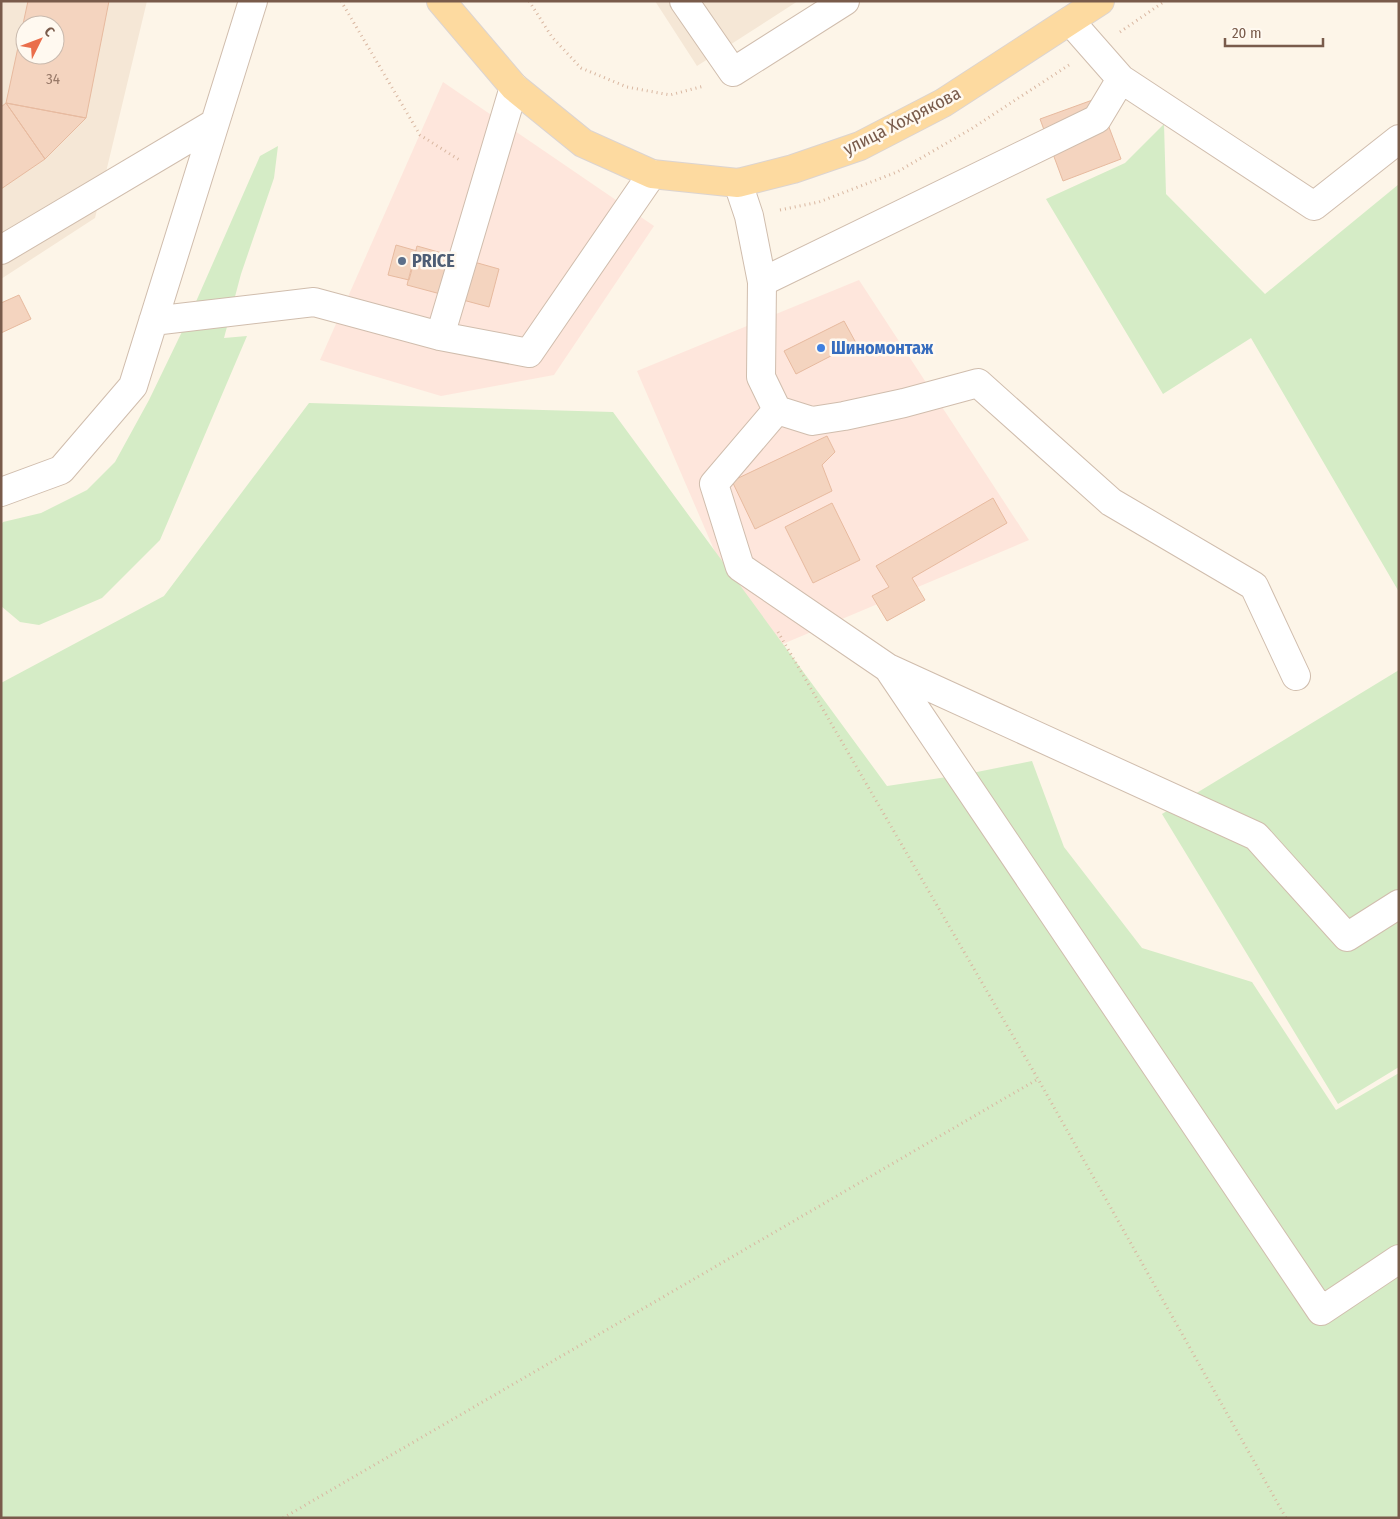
<svg xmlns="http://www.w3.org/2000/svg" width="1400" height="1519" font-family="'Fira Sans Condensed',sans-serif">
<style>
.residential{fill:#f5e7d6;fill-rule:evenodd}
.commercial{fill:#fee6dc}
.green{fill:#d5ecc6}
.building{fill:#f4d4bf;stroke:#e7ba9f;fill-rule:evenodd}
.lines{fill:none;stroke-linecap:round;stroke-linejoin:round}
.minor-casing{stroke:#d0bdad;stroke-width:30}
.major-casing{stroke:#dcd4d0;stroke-width:30}
.path{stroke:#d9b7a1;stroke-width:3;stroke-dasharray:1 4;stroke-linecap:butt}
.minor{stroke:#fff;stroke-width:28}
.major{stroke:#fddaa0;stroke-width:28}
.service-dot{fill:#5c6f8a;stroke:#fff9f0;stroke-width:2}
.shop-dot{fill:#3f7fe0;stroke:#fff9f0;stroke-width:2}
.labels{text-anchor:middle;stroke-width:5;stroke-linejoin:round;paint-order:stroke}
.number-label{font-size:15px;fill:#987968}
.street-label{font-size:18px;fill:#795b4b;stroke:#fff9f0}
.service-label{font-size:18px;font-weight:bold;fill:#4e5e75;stroke:#fff9f0;text-anchor:start}
.shop-label{font-size:18px;font-weight:bold;fill:#366cbe;stroke:#fff9f0;text-anchor:start}
</style>
<rect width="100%" height="100%" fill="#fdf5e8"/>
<path class="residential" d="M1,1H147L95,218L1,279ZM25,25H55V55H25Z
M655,1H798L697,66Z"/>
<path class="commercial" d="M443,82L654,226L554,375L441,396L320,360Z
M859,280L1029,540L759,654L637,371Z"/>
<path class="green" d="M1164,124L1166,194L1265,294L1399,184V592L1251,338L1163,394L1046,199L1125,163Z
M278,146L274,178L241,274L224,338L247,336L160,540L102,598L39,625L20,622L1,606V525L3,522L41,513L87,490L115,462L149,400L191,313L260,156Z
M309,403L613,412L887,786L967,774L1032,761L1064,847L1142,948L1252,982L1336,1110L1399,1073V1518H1V683L164,596Z
M1399,670V1067L1338,1104L1162,814Z"/>
<path class="building" d="M28,1H109L86,118L6,103ZM25,25H55V55H25Z
M1098,98L1121,159L1063,181L1040,119Z
M6,103L86,118L45,159Z
M6,103L45,159L1,189V107Z
M396,245L417,251L409,280L388,275Z
M417,246L499,269L489,307L407,285Z
M19,295L31,319L1,333V303Z
M844,321L856,343L796,374L784,351Z
M827,436L835,452L822,465L832,491L755,529L732,481Z
M993,498L1007,523L912,578L925,600L887,621L872,596L889,587L876,566Z
M832,503L860,560L813,583L785,527Z"/>
<g class="lines">
<g class="minor-casing">
<path id="minor" d="M684,1L733,72L845,1
M1121,79L1314,206L1399,139
M514,87L440,336L529,353L652,174
M738,183L749,216L762,282L1097,119L1121,79L1070,21
M1,250L215,123
M762,282L761,377L777,410L812,421L844,416L904,403L978,383L1111,502L1254,586L1296,676
M153,321L314,302L440,336
M777,410L714,484L740,567L888,668L1256,836L1347,937L1399,904
M1,492L61,470L133,386L253,1
M888,668L1321,1311L1399,1259"/>
</g>
<g class="major-casing">
<path id="major" d="M441,1L514,87L583,143L652,174L738,183L793,169L860,146L943,103L1100,1"/>
</g>
<path class="path" d="M341,1L420,135L461,161
M529,1L552,37L581,68L627,87L670,95L704,86
M1120,32L1165,1
M780,210L819,202L897,172L971,129L1069,65
M778,632L1038,1079L1286,1518
M283,1518L1038,1079"/>
<use href="#minor" class="minor"/>
<use href="#major" class="major"/>
</g>
<circle class="service-dot" cx="402" cy="261" r="5"/>
<circle class="shop-dot" cx="821" cy="348" r="5"/>
<g class="labels">
<g class="number-label">
<text x="53" y="84">34</text>
</g>
<g class="street-label">
<text transform="translate(902 121) rotate(-27)" y="6">улица Хохрякова</text>
</g>
<g class="service-label">
<text x="412" y="267">PRICE</text>
</g>
<g class="shop-label">
<text x="831" y="354">Шиномонтаж</text>
</g>
</g>
<rect width="1400" height="1519" fill="none" stroke="#795b4b" stroke-width="5"/>
<g transform="translate(40 40) rotate(48)"><circle r="24" fill="#fff9f0" stroke="#c9baae"/>
<path d="M0-4L9 19L0 12L-9 19Z" fill="#ea6e4b"/>
<text y="-8" font-size="14" font-weight="bold" text-anchor="middle" fill="#795b4b">С</text>
</g>
<path d="M1225 38v8h98v-8" fill="none" stroke="#795b4b" stroke-width="2.5"/>
<text x="1232" y="38" font-size="15" fill="#795b4b" stroke="#fff9f0" stroke-width="4" paint-order="stroke">20 m</text>
</svg>
